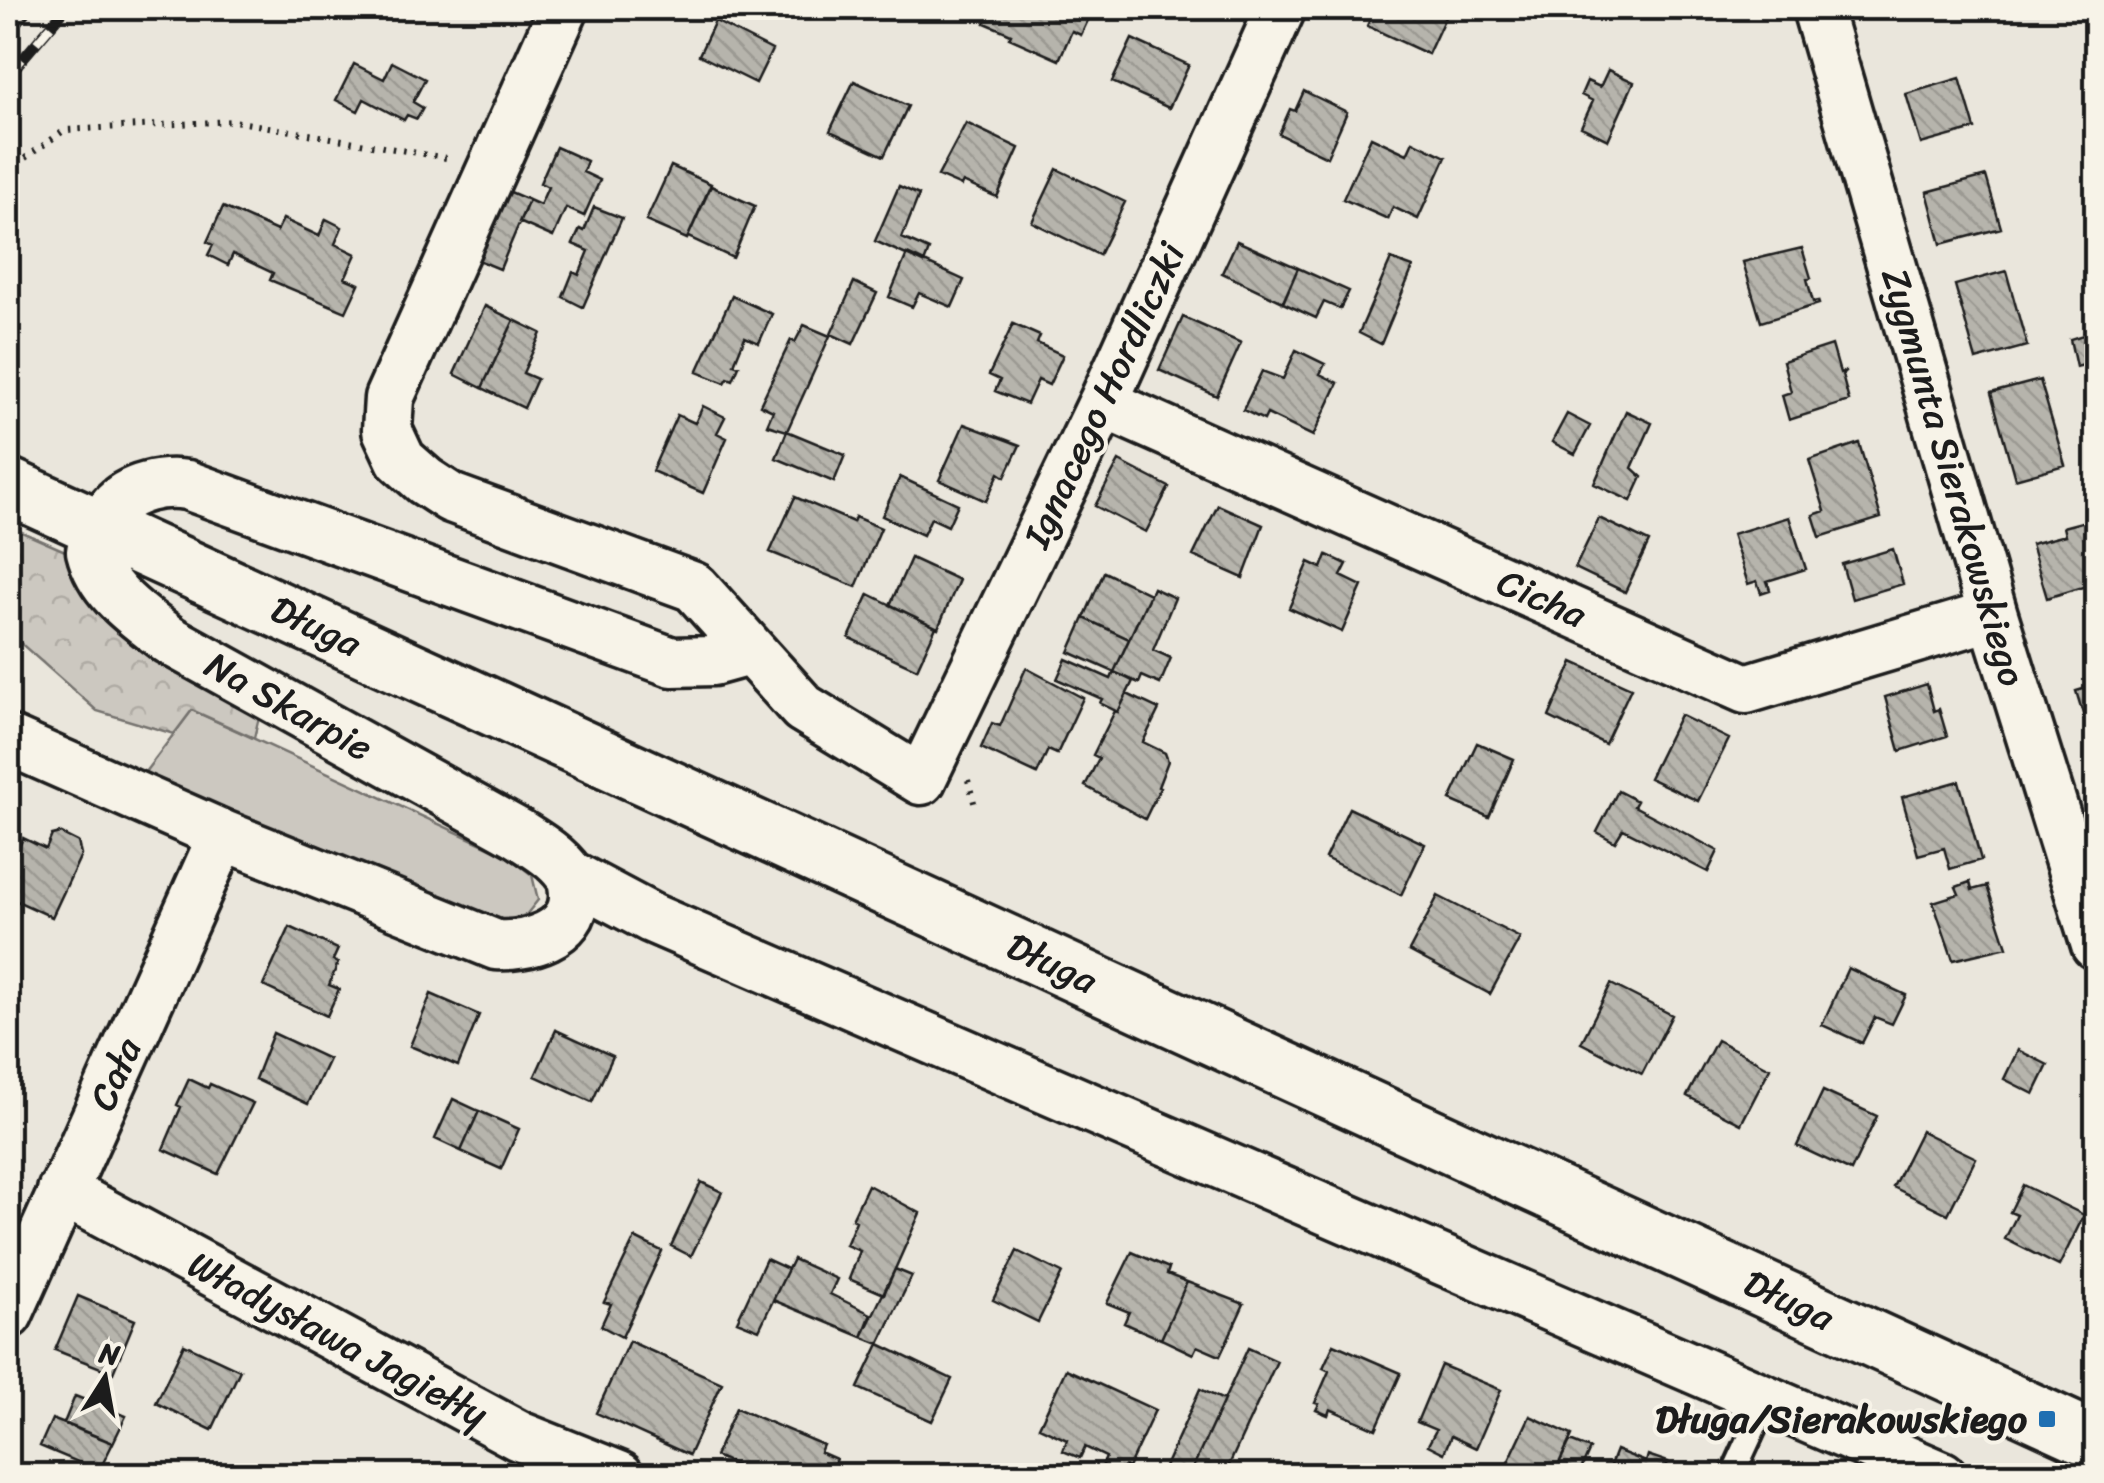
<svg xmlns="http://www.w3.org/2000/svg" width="2104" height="1483" font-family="Sriracha,sans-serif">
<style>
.green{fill:#ccc8c0;stroke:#74726e;stroke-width:2.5}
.forest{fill:url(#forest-crowns);stroke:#74726e;stroke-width:2.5}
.building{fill:url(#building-back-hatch);stroke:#1c1c1c;stroke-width:2.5}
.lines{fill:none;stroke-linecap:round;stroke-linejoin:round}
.service-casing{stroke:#1c1c1c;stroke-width:30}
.minor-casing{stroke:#1c1c1c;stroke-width:55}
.secondary-casing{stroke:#1c1c1c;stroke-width:62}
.path{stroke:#1c1c1c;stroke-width:6;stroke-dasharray:2.5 8;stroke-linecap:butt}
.service{stroke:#f7f3e8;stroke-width:22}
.minor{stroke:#f7f3e8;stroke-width:48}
.secondary{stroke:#f7f3e8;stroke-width:55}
.rail-casing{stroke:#1c1c1c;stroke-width:11}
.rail{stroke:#f7f3e8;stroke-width:8;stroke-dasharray:22;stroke-linecap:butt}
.poi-dot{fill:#1f6fb2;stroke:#f7f3e8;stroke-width:4}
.labels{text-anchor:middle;stroke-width:8;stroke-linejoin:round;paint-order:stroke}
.street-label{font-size:38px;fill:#1c1c1c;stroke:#f7f3e8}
.poi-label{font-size:38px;font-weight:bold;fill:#1c1c1c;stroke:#f7f3e8;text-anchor:end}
</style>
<defs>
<pattern id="forest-crowns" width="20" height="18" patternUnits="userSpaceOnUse" patternTransform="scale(2.5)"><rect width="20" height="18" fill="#ccc8c0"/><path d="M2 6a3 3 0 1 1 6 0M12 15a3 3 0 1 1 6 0" fill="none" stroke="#afaba4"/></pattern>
<pattern id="building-back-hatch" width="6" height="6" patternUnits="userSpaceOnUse" patternTransform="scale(2.5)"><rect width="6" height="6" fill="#b6b4ac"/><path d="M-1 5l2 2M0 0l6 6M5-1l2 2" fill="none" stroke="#9c9a93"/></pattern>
</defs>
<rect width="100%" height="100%" fill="#eae6dc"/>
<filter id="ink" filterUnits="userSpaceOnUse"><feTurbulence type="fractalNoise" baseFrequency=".01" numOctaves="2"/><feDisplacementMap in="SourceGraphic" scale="20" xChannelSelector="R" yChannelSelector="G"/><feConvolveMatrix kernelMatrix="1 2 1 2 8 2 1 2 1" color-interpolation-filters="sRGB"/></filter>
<g filter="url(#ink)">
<path class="green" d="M192,710L506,855L532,875L538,900L526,915L498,923L139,780Z"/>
<path class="forest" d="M8,526L72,554L86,598L108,622L260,713L254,738L192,710L174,734L97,711L8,632Z"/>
<path class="building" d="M992,8H1077L1091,14L1081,35L1072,31L1059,60L1009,38L1011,34L985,23Z
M1375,8H1435L1447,13L1428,54L1367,26Z
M715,21L772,50L756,83L699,55Z
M1132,39L1189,65L1169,108L1112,82Z
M392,62L425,79L413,102L423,108L417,119L407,115L404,120L364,99L358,111L336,100L354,64L384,79Z
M1608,70L1634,82L1608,140L1581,127L1593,101L1581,95L1587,81L1600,87Z
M1960,78L1975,129L1921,144L1906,94Z
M854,81L908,106L884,156L830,131Z
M1304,91L1347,112L1327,157L1279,134L1290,109L1295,111Z
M966,123L1019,148L997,197L963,182L961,186L938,176Z
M1371,137L1407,154L1413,141L1446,157L1418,219L1393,207L1388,219L1343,199Z
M556,147L587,161L583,172L600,180L584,216L566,208L553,237L519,222L529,200L540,205L548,187L540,183Z
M671,166L711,184L687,239L646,221Z
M1057,169L1125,202L1099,255L1032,222Z
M1986,176L2001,228L1941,244L1927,192Z
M711,186L755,206L733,258L688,237Z
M899,186L919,195L902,238L929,250L924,263L875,241Z
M508,191L529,200L500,269L478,260Z
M223,207L277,231L283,219L319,236L326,219L342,227L335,244L356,254L345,278L359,284L346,312L270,280L273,273L233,254L228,265L208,255L213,245L207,242Z
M594,207L622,218L583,307L563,297L573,272L579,275L589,251L573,244L580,229L584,231Z
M1237,241L1298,268L1283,302L1222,273Z
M1802,248L1811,278L1807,279L1813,302L1818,301L1819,304L1761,322L1743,262Z
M907,254L964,280L952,307L919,293L912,307L889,297Z
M1391,259L1413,267L1381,344L1359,333Z
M1298,268L1349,291L1340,309L1324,302L1316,318L1283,303Z
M2006,271L2027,346L1976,360L1955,285Z
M854,282L877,293L853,344L831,334Z
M732,296L772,314L759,343L745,337L734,364L739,366L733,380L728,378L725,383L697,372Z
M485,306L514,320L482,388L454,374Z
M1183,317L1241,343L1217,396L1159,370Z
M514,320L541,333L523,373L537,379L524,408L482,388Z
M1013,324L1040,336L1037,343L1063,355L1049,385L1038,380L1027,404L995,391L1000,380L989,375Z
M804,325L830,336L787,431L767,425L773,411L760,405L791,340L795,342Z
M2096,331V362L2076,367L2070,339Z
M1832,345L1840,373L1846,371L1842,375L1849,401L1789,420L1782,395L1791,392L1783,361Z
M1296,350L1325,364L1320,374L1338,383L1313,436L1267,414L1264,420L1243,410L1262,371L1283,379Z
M2040,380L2065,465L2015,479L1991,393Z
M703,406L725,417L717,433L727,438L703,493L652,471L677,415L695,423Z
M1626,411L1652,423L1632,468L1642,477L1631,501L1594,484Z
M1567,414L1590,426L1575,454L1552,442Z
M964,424L1020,445L1005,477L999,473L986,501L939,480Z
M787,431L845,455L834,482L776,458Z
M1859,443L1881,518L1820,537L1813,515L1825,511L1809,460Z
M1119,461L1169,487L1146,532L1095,506Z
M900,477L958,504L948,526L931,518L923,535L882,516Z
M795,497L853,522L855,517L881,528L856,587L770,552Z
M1218,505L1263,525L1243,578L1193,556Z
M1789,517L1806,569L1767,581L1770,590L1761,593L1757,581L1748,584L1732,534Z
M1599,518L1649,542L1625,592L1575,568Z
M2089,520L2096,544V583L2047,598L2031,544L2065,535L2063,527Z
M1893,549L1903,584L1852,599L1842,564Z
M1327,555L1347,564L1341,576L1362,586L1342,632L1289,608L1309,562L1322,568Z
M911,558L959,580L938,628L890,605Z
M1104,572L1150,594L1129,639L1084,618Z
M1153,588L1175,598L1153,650L1171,658L1160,684L1142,676L1139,683L1114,672Z
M869,594L936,627L917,669L849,638Z
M1084,618L1129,639L1114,672L1069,652Z
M1066,659L1111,679L1114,672L1133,681L1118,712L1100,703L1102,699L1057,679Z
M1573,662L1631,688L1605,744L1549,717Z
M1026,668L1083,698L1057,754L1048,750L1037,774L981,748L992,723L1000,726Z
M1927,684L1934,711L1939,709L1947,736L1900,751L1885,697Z
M2096,685V753H2095L2076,691Z
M1127,694L1159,709L1143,742L1165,753L1168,761L1158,787L1160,788L1145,819L1085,786L1099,758L1093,755L1115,711L1118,712Z
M1680,715L1729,739L1698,801L1649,778Z
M1477,743L1514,759L1489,817L1450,800Z
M1959,781L1981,860L1950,869L1944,848L1918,855L1902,797Z
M1618,791L1637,801L1634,806L1718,851L1708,872L1623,829L1615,842L1597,832Z
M1349,808L1425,844L1401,895L1325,858Z
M60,833L78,842L81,855L52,917L8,897V873L23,838L46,849L52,835Z
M1970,882L1972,890L1987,886L2007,947L1953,960L1933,902L1959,894L1956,887Z
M1438,896L1520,938L1490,994L1409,951Z
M290,927L338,949L333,960L338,963L329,985L339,989L327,1016L263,986Z
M1848,968L1906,995L1892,1024L1875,1017L1862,1043L1822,1025Z
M1611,984L1672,1015L1642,1074L1581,1043Z
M431,994L479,1015L458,1066L410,1046Z
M556,1030L613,1056L592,1102L535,1076Z
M273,1033L329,1059L308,1104L255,1079Z
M1717,1040L1770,1068L1741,1124L1687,1096Z
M2018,1050L2048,1065L2034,1094L2004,1079Z
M189,1079L208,1088L210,1084L253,1103L218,1174L163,1149L181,1107L177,1105Z
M1823,1091L1877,1116L1851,1171L1797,1146Z
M453,1099L479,1111L461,1151L435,1139Z
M479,1111L519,1129L501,1169L461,1151Z
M1921,1131L1976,1158L1948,1214L1893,1187Z
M701,1182L722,1192L691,1256L671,1246Z
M868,1185L920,1213L884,1294L849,1279L860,1251L846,1245L856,1221L852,1219Z
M2023,1185L2084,1215L2059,1266L2005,1239L2017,1215L2010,1212Z
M635,1238L662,1251L622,1337L601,1326L611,1304L604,1302Z
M1017,1251L1062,1273L1038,1322L993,1300Z
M1132,1252L1169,1268L1167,1274L1187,1282L1161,1339L1124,1323L1129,1312L1107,1303Z
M766,1259L788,1269L759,1330L737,1321Z
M793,1259L837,1279L830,1294L871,1314L862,1337L773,1300Z
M895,1269L912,1276L879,1344L862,1337Z
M1187,1282L1244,1304L1220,1356L1197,1346L1193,1354L1161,1339Z
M78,1296L135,1320L113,1373L55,1350Z
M629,1341L722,1383L689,1455L596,1413Z
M184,1344L240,1370L212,1430L156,1403Z
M879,1344L952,1379L932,1421L858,1388Z
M1334,1344L1401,1373L1376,1429L1330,1409L1328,1415L1316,1410L1319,1404L1315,1403L1329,1371L1323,1368Z
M1248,1348L1277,1361L1224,1476H1189Z
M1441,1365L1501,1390L1476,1448L1451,1436L1444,1453L1428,1445L1436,1430L1417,1422Z
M1066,1369L1155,1410L1128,1468L1125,1466L1120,1476L1102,1467L1106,1457L1085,1447L1080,1458L1063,1451L1067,1440L1039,1427Z
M1200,1389L1224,1400L1189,1476H1179L1164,1469Z
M75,1396L126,1416L113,1443L64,1423Z
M736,1408L823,1445L820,1452L836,1459L829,1476H760L715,1456Z
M1530,1416L1572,1435L1553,1476H1514L1504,1471Z
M52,1419L113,1443L99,1471L40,1446Z
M1570,1441L1590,1449L1578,1476H1553Z
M1616,1450L1646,1462L1648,1455L1668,1462L1665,1469L1679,1476H1606Z
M32,1464L59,1476H8V1466L27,1474Z"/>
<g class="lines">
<g class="service-casing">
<path id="service" d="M1732,1476L1767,1400"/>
</g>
<g class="minor-casing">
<path id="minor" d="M564,8L389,398L387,430L401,460L425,481L451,498L694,587L803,708L921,780L1103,403L1281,8
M1817,8L1993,615L2096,945
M1103,403L1746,689L1993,615
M8,740L223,835L496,945C526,947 575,935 574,896C574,888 573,879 568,873C556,856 535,844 518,833L169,640C137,615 101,592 91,551C98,537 103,519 113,507C130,487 163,481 187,485L672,662L713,661L749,651
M570,875L651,918L1942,1476
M62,1191L519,1436L619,1476
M8,1314L223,835"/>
</g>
<g class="secondary-casing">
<path id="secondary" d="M8,486L2096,1441"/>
</g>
<path class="path" d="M8,170L65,130L234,121L452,159
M968,780L975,806"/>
<use href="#service" class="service"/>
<use href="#minor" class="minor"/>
<use href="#secondary" class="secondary"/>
<g class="rail-casing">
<path id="rail" d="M8,32L29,8
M8,76L66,8"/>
</g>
<use href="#rail" class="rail"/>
</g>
</g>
<rect class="poi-dot" x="2037" y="1409" width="20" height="20" rx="5"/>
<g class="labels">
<g class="street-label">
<text transform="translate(1104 395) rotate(-65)" y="13">Ignacego Hordliczki</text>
<text transform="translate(1954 477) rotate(74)" y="13">Zygmunta Sierakowskiego</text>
<text transform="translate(1542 598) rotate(24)" y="13">Cicha</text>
<text transform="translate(316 626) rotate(25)" y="13">Długa</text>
<text transform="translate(289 706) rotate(29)" y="13">Na Skarpie</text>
<text transform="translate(1052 963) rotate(25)" y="13">Długa</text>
<text transform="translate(115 1074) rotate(-66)" y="13">Cała</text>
<text transform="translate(1789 1300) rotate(25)" y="13">Długa</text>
<text transform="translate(338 1339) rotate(28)" y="13">Władysława Jagiełły</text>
</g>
<g class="poi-label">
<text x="2027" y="1432">Długa/Sierakowskiego</text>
</g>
</g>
<rect width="2104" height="1483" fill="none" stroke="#f7f3e8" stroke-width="40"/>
<rect x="20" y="20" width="2064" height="1443" fill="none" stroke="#1c1c1c" stroke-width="4" filter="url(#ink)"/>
<g transform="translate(105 1378) rotate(11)" stroke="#f7f3e8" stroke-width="8" paint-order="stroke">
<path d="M0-8L18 38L0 25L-18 38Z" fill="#1c1c1c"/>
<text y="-15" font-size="28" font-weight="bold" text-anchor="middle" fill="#1c1c1c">N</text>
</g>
</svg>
